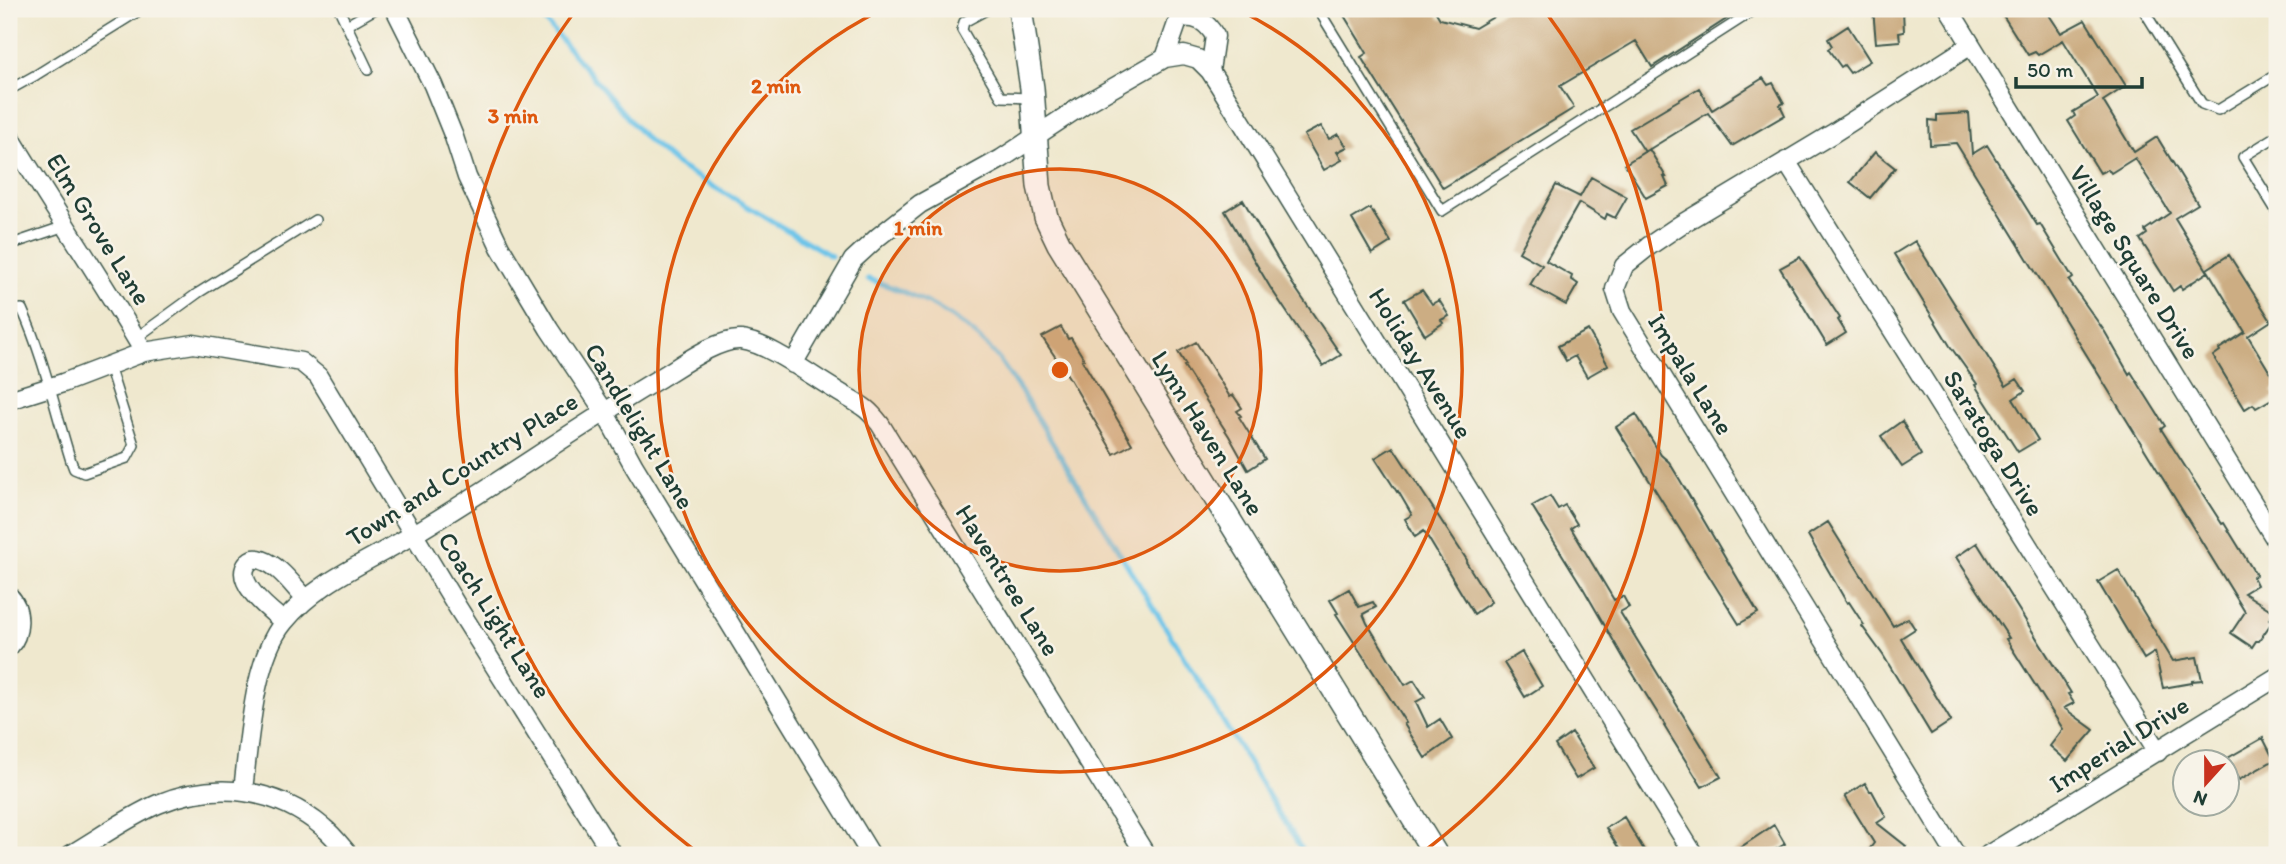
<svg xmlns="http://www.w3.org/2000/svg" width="2286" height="864" font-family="Itim,sans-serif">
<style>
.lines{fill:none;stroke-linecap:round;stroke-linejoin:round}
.stream{stroke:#6cc4e9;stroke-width:5}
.building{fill:#ccad83}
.service-casing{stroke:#3e574b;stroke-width:12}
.minor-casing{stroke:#3e574b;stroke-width:21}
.tertiary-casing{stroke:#3e574b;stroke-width:26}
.service{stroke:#fff;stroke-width:9}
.minor{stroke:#fff;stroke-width:18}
.tertiary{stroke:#fff;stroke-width:23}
.ring{fill:none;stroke:#de580e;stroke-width:3.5}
.labels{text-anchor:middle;stroke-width:5;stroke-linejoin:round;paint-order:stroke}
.street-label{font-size:26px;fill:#1f3d34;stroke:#f7f3e8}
.centre{fill:#de580e;stroke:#f7f3e8;stroke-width:3.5}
.ring-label{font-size:21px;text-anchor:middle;font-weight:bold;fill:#de580e;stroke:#f7f3e8;stroke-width:5;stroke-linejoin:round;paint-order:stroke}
</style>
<rect width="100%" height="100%" fill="#f7f3e8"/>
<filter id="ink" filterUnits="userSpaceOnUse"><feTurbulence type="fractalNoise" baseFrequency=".0143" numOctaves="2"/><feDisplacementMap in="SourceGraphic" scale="14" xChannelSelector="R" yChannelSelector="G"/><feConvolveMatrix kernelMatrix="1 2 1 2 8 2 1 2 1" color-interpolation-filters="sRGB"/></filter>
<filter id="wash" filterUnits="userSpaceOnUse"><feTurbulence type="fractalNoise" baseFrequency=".00686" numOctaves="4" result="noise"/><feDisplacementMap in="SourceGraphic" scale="28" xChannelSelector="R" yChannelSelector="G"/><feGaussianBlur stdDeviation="1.57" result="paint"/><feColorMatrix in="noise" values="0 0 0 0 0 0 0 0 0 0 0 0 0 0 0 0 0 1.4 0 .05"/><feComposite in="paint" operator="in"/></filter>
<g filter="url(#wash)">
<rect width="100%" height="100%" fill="#efe8ce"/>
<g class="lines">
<path class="stream" d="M535,9L644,137L677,165L831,256
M868,279C914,294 958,314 991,350C1002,361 1010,377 1020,390L1305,855"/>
</g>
<g id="blocks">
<path class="building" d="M1340,9H1434L1440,19L1475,28L1507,9H1742L1652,67L1636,41L1560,86L1574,108L1443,188L1361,57L1367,53Z
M1873,9L1903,10L1904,32L1899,33L1900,41L1876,43Z
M1999,9H2045L2061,33L2085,20L2126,86L2103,101L2134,152L2157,137L2198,204L2175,218L2208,272L2182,289L2180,286L2173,291L2140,239L2147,234L2145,230L2170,213L2135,158L2111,173L2108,169L2100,173L2068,121L2075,116L2073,112L2098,97L2063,40L2038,55L2035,52L2028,55Z
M1848,26L1870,61L1850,73L1844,65L1841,67L1828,49L1832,46L1828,39Z
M1763,78L1768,85L1773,83L1784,103L1780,105L1785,115L1732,146L1708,113L1645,152L1630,129L1699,88L1712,110Z
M1969,113L1972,154L1987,145L2037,225L2040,224L2073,278L2069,281L2105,332L2129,374L2131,372L2165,426L2161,429L2222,524L2224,523L2256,575L2253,577L2257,585L2244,593L2274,612L2270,619L2272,622L2259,641H2256L2252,647L2231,633L2245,612L1956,143L1930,145L1929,120L1937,121V115Z
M1321,126L1329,139L1338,134L1347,147L1337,152L1342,160L1324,170L1304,135Z
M1649,149L1666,177H1664L1668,186L1646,198L1625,164Z
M1875,152L1895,168L1870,198L1850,182Z
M1591,177L1627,197L1615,218L1607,214L1605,219L1579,203L1546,261L1572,276L1571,279L1578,284L1566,305L1530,285L1542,265L1519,252L1556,185L1580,197Z
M1243,200L1292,283L1341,355L1323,366L1270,287L1225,211Z
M1370,208L1391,242L1372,254L1352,219Z
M1915,241L2006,386L2017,379L2025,391L2013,399L2038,440L2018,452L1983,398L1975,385L1977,384L1950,346L1894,254Z
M2229,255L2271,321L2248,336L2277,384V388L2272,391L2275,397L2256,408L2253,404L2245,409L2213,356L2220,351L2219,349L2245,332L2207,269Z
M1800,257L1840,318L1838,320L1846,333L1827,345L1780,268Z
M1422,290L1432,304L1439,300L1449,316L1441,320L1443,323L1425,335L1404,300Z
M1061,327L1068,339L1071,338L1084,359L1082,360L1132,444L1114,454L1070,379L1042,337Z
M1588,330L1608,365L1587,377L1575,356L1566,361L1558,346Z
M1196,342L1230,397L1233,395L1242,408L1237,411L1241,416L1239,417L1265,459L1248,470L1229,436L1184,366L1186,365L1178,352Z
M1636,414L1661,455L1669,462L1680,480L1758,613L1739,624L1616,427Z
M1902,421L1921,455L1902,467L1881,436Z
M1393,447L1467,560L1466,562L1491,602L1474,614L1424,531L1415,537L1405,519L1412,515L1398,491L1397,492L1375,458Z
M1550,496L1558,509L1565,505L1577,524L1571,528L1614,600L1623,596L1629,607L1620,612L1721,777L1702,787L1664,726L1665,725L1627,664L1583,588L1532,506Z
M1828,522L1893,626L1908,618L1915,629L1901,638L1951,721L1931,734L1883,655L1862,626L1864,625L1849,602L1847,603L1808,535Z
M1977,543L2071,693L2068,694L2074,703L2064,708L2094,730L2067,761L2050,746L2063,729L2006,639L2009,638L1956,557Z
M2118,570L2173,661L2197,657L2202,680L2192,681V683L2163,688L2155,652L2144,659L2098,582Z
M1349,589L1359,607L1373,602L1376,607L1363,614L1367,623L1405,685L1414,680L1425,697L1416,702L1428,727L1440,719L1452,739L1425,758L1404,724L1406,723L1336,614L1338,613L1330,600Z
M1522,652L1542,686L1525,697L1504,663Z
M1572,733L1594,768L1576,779L1555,745Z
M2263,738L2274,760L2239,780L2226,759Z
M1865,783L1870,791H1872L1886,817L1877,823L1906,846L1899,855H1865L1874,843L1845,796Z
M1624,817L1644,850L1635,855H1623L1606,828Z
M1774,825L1785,844L1773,851L1776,855H1729Z"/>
</g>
</g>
<g filter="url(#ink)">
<use href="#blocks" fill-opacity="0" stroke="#3e574b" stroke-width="2"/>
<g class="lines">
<g class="service-casing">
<path id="service" d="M339,9L368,70
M988,9L964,22L962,30L1001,97L1031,98
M1318,9L1442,211L1756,9
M2143,9L2202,104L2218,110L2277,74
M347,25L375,9
M9,90L36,75L142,9
M2277,136L2243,157L2277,212
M9,245L65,226
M9,310L22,309C44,358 55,410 71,461L74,469L84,473L127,458L134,445L109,366
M136,338L198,293L315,220"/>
</g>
<g class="minor-casing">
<path id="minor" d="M395,9L433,85L454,137L467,177L500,247L549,329L604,411L634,466L871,855
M1949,9L2277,542
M1165,58L1179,18C1197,16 1206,21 1215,36L1210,71
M9,135C53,208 101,278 144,352
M1786,161L2158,752
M793,364L853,260L878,237L920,204L1001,159L1083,105L1165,58L1184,55L1198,59L1210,71L1219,85L1694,855
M9,400L63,383L144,352L194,344L301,362L318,376L458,608L613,855
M9,596C22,609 21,634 9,647
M284,622C271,611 232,582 248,563C251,558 257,558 262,560C280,566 293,586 306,599
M243,790C249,743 253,659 284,622C317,581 370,561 414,534C498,484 577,427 660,378C680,366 718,338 741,340C768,343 810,375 834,389C844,396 856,401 866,409C871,413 876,419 880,424L1146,855
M70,855C99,838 128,817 158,804C216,780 276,788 324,828C333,835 341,846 349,855
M1956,855L1622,311L1615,289L1624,266L1649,246L1680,225L1832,134L1971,45
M1988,855L2277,677"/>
</g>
<g class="tertiary-casing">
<path id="tertiary" d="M1020,9L1032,88L1039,186L1046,217L1059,244L1436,855"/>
</g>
<use href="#service" class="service"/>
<use href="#minor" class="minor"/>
<use href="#tertiary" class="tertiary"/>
</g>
</g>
<circle cx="1060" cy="370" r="201" fill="#de580e" fill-opacity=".12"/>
<g class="ring">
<circle cx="1060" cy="370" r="201"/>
<path d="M1239 10A402 402 0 1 1 881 10"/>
<path d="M701 855A603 603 0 0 1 575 11M1545 11A603 603 0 0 1 1419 855"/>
</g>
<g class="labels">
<g class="street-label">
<text transform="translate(99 229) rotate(58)" y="9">Elm Grove Lane</text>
<text transform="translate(2135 262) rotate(58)" y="9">Village Square Drive</text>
<text transform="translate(1421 363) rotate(58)" y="9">Holiday Avenue</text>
<text transform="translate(1691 374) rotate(58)" y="9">Impala Lane</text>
<text transform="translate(640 426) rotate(59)" y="9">Candlelight Lane</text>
<text transform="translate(1208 433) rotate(58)" y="9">Lynn Haven Lane</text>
<text transform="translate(1994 443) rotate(58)" y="9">Saratoga Drive</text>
<text transform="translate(462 469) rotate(-32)" y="9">Town and Country Place</text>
<text transform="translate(1008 580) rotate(58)" y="9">Haventree Lane</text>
<text transform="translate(495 615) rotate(58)" y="9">Coach Light Lane</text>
<text transform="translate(2119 744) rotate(-32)" y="9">Imperial Drive</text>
</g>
</g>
<circle cx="1060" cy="370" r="10" class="centre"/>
<g class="ring-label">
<text x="776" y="93">2 min</text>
<text x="513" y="123">3 min</text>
<text x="918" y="235">1 min</text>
</g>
<rect width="2286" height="864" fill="none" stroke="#f7f3e8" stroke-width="35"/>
<g transform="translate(2206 783) rotate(201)"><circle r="33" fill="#f7f3e8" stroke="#a1aaa0" stroke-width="2"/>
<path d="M0-5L12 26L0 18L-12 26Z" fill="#c8321e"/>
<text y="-10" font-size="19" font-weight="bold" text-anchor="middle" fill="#1f3d34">N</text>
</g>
<path d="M2016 77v10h126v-10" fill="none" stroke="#1f3d34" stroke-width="3.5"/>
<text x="2027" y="77" font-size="21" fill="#1f3d34" stroke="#f7f3e8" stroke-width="5" paint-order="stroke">50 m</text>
</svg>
